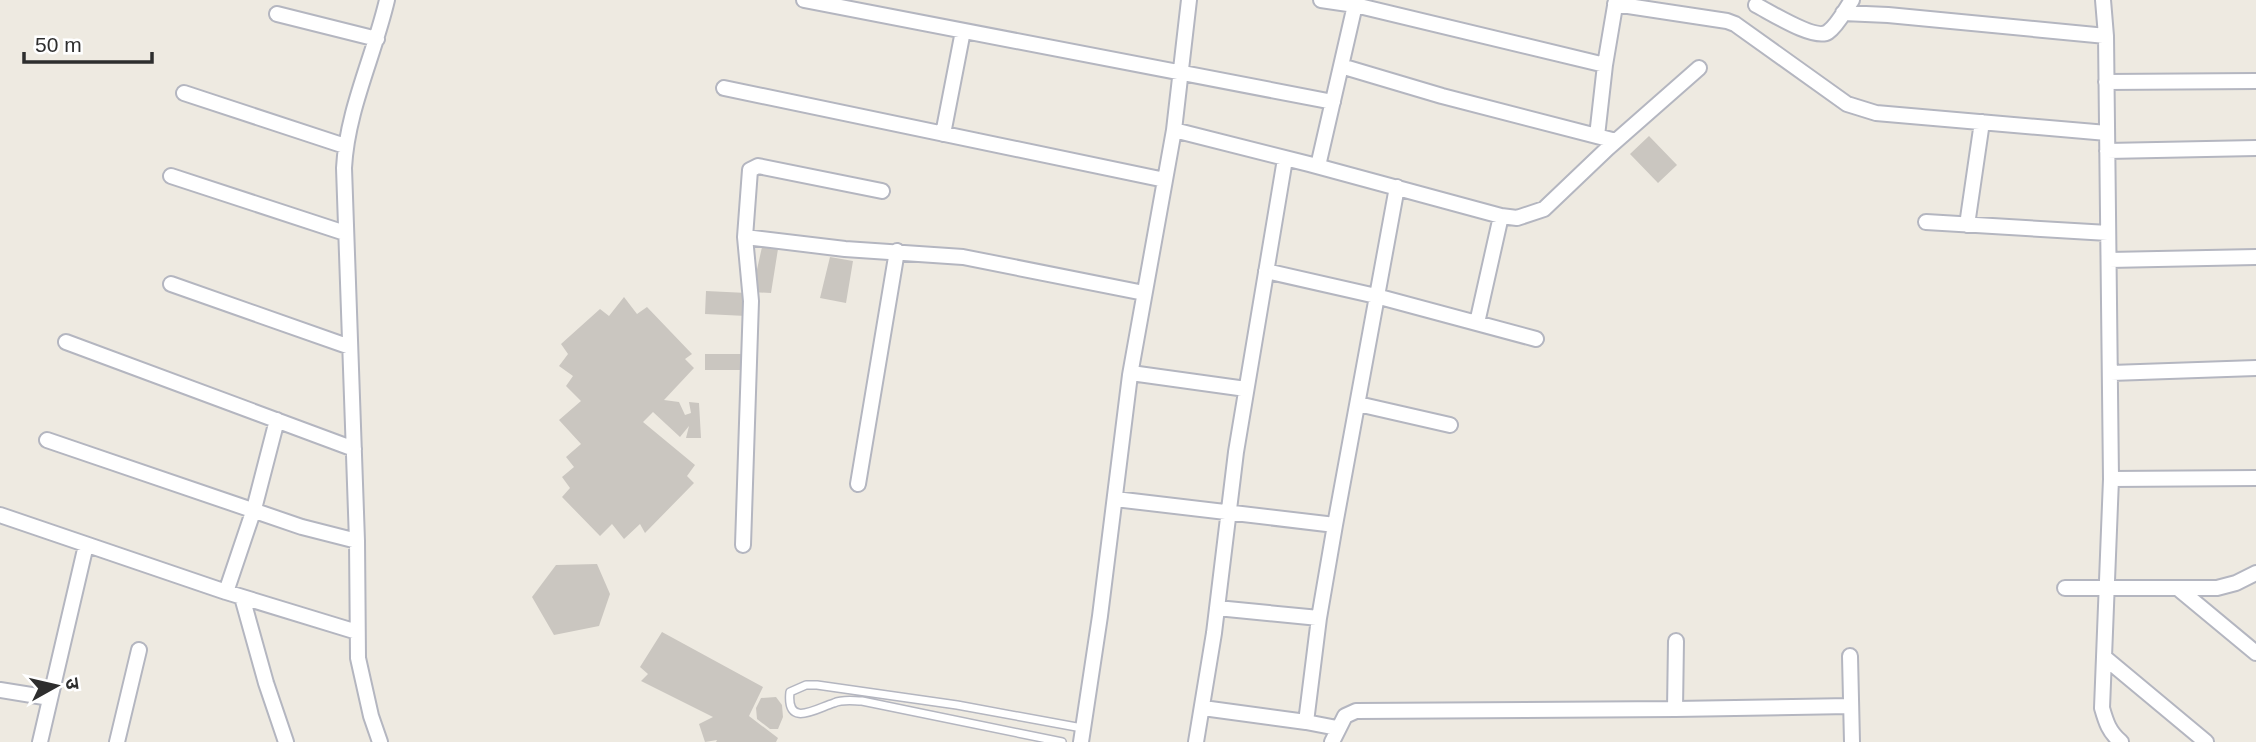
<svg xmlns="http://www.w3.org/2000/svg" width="2256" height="742" font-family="Arial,'Noto Sans Devanagari',sans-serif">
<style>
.building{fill:#cac6c0}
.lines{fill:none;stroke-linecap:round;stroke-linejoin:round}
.lane-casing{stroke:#b4b6c0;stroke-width:10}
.street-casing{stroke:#b4b6c0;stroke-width:18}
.lane{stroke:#fff;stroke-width:7}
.street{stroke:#fff;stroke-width:14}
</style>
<rect width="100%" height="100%" fill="#eeeae1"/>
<path class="building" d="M1649,136L1677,165L1658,183L1630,154Z
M762,247L778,249L771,293L752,292Z
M830,257L853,261L846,303L820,298Z
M706,291L747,293L746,316L705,314Z
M624,297L637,314L647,307L692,354L685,359L694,368L664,400L679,402L685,415L691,413L689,402L699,403L701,438H686L689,426L680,437L653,412L643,422L695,465L687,476L694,483L645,533L640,524L624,539L612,524L600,536L562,497L570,488L562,477L574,467L566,457L581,444L559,420L581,401L566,386L573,376L559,366L568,354L561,344L600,309L609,316Z
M705,354H742V370H705Z
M597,564L610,594L599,626L554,635L532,597L556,565Z
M662,632L763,687L749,716L778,738L776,742H716L717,740L705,742L699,724L713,717L641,681L648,674L640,667Z
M776,697L782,705L783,717L778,729H770L757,719L756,708L761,698Z"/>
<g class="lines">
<g class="lane-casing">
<path id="lane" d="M1062,742L862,701C853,701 843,699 834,703C817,708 786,729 790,692L806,685H817L957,705L1082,728"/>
</g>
<g class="street-casing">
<path id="street" d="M804,0L1333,102
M1321,0L1355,5L1605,65
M2103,0L2106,36L2111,479L2102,708C2106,722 2109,732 2121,742
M1615,4L1727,21L1735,24L1847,104L1876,113L2107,133
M1756,5C1770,12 1815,41 1828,32C1838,25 1845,10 1852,0
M1843,13L1888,15L2106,36
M277,14L377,39
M1341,66L1442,96L1616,141
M2106,82L2256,81
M724,88L1165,180
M184,93L345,146
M1174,130L1309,164L1501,216L1517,218L1544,209L1608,148L1699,68
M943,134L963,31
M1597,136L1605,65L1616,0
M2107,151L2256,148
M1318,166L1355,5
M171,176L345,233
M1926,222L2108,233
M1967,225L1982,122
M745,237L750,170L758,166L882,191
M2109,260L2256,257
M1266,271L1376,296L1536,339
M171,284L350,347
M1477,323L1501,216
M66,342L354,449
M1131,373L1246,389
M2111,373L2256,368
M1358,404L1450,425
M47,440L302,527L357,541L358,658L371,716L380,742
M2111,479L2256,478
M858,484L897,251
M1115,499L1335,525
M0,515L226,592L357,632
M357,541L344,168C347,110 374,56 387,0
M743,545L751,301L745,237L845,249L963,257L1144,293
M2065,588H2217L2236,583L2256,573
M2180,590L2256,653
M226,592L254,509L277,420
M242,597L266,683L286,742
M1217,608L1319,618
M1850,656L1852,742
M2104,657L2206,742
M0,690L50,698
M1203,708L1306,722L1337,728
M1675,709L1850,706
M1306,722L1319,618L1335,525L1397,187
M40,742L86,545
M117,742L139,650
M1081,742L1100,616L1130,375L1174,130L1189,0
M1196,742L1214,633L1236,452L1285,159
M1332,742L1345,716L1356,711L1675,709L1676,641"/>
</g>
<use href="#lane" class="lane"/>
<use href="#street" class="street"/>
</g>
<g transform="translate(56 686) rotate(82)" stroke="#ffffff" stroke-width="5" paint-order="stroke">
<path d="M0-5L12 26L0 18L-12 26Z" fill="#2e2e2e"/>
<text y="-10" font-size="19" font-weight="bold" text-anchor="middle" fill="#2e2e2e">उ</text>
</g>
<path d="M24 52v10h128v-10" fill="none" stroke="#2e2e2e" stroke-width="3.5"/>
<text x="35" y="52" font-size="21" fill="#2e2e2e" stroke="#ffffff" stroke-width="5" paint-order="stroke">50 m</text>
</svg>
